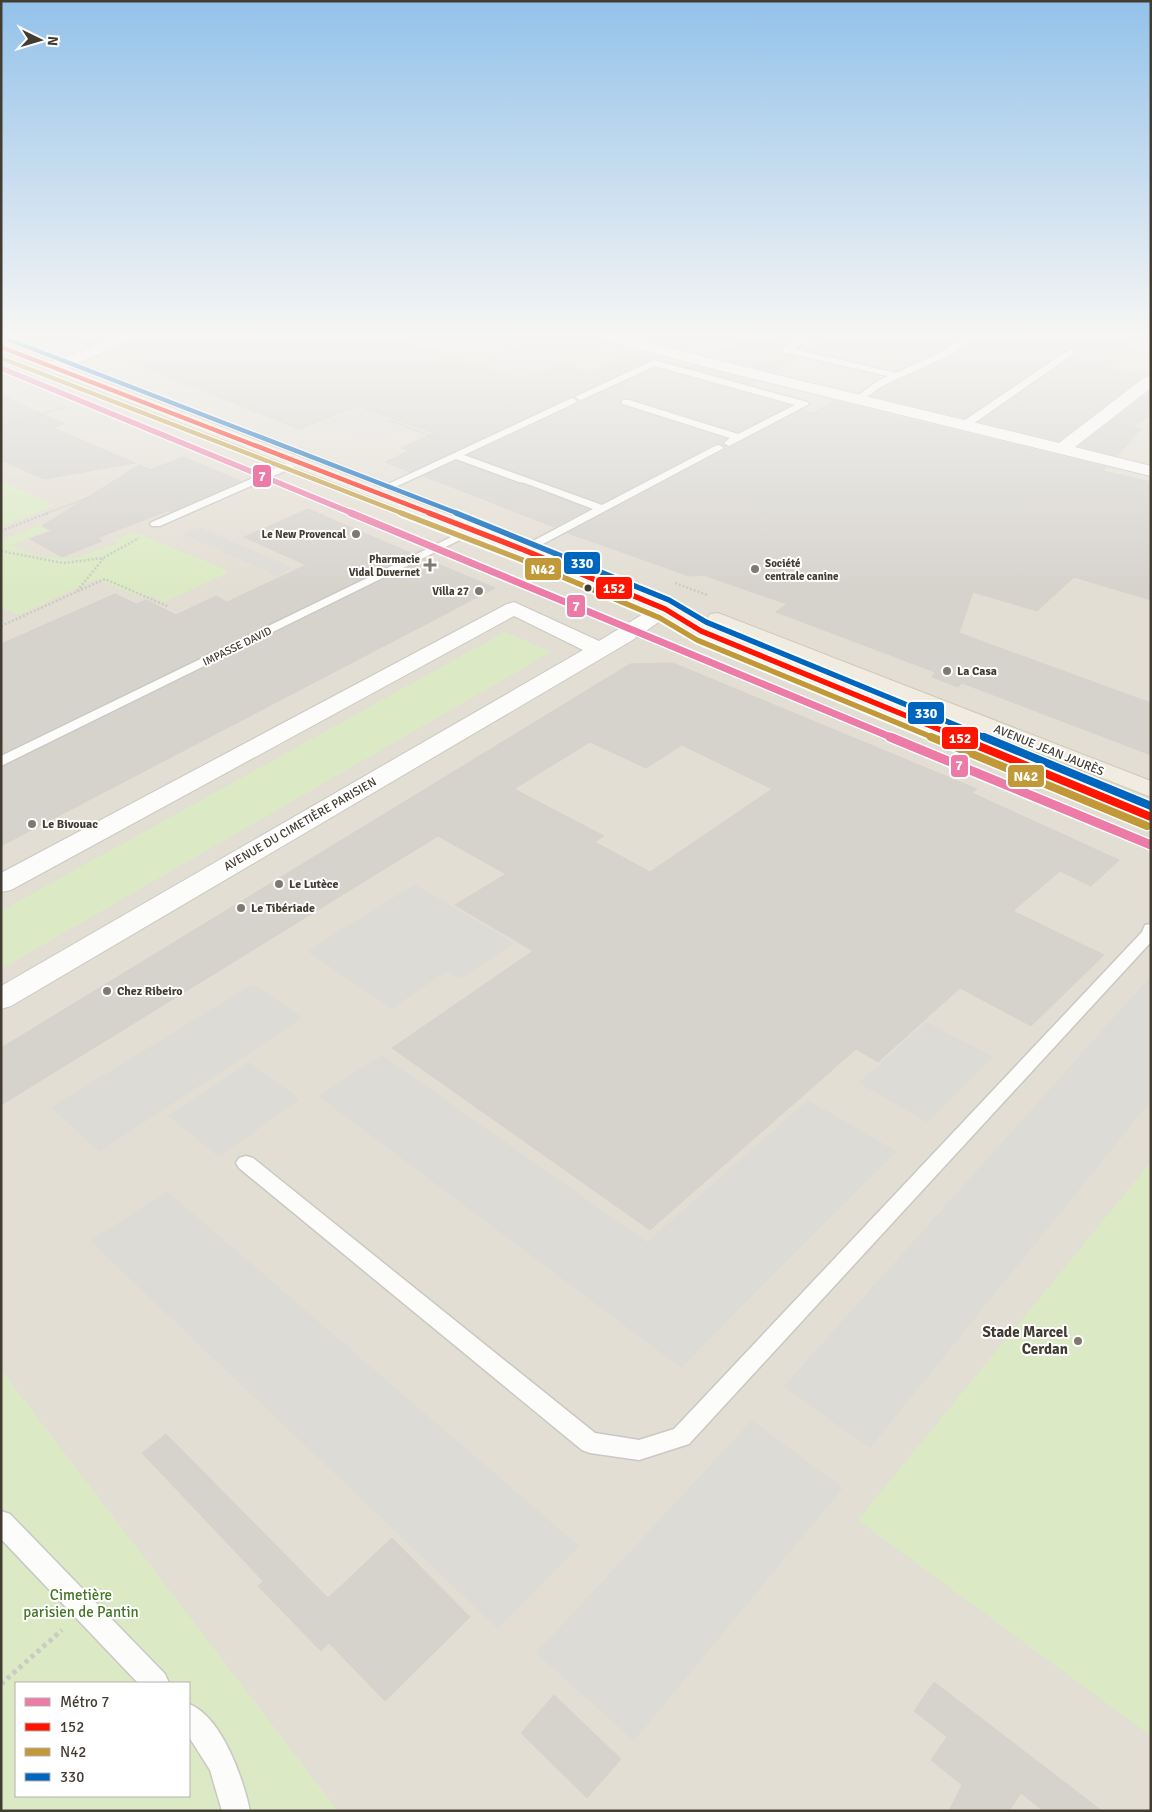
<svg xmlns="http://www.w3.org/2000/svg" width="1152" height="1812" font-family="Signika,sans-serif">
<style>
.residential{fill:#e3ded3;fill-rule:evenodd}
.industrial{fill:#e1ddd7}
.green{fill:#dbeac4;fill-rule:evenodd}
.parking{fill:#dddbd6}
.building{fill:#d6d3cd;stroke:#d6d2cc;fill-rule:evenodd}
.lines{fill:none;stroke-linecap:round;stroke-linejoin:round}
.service-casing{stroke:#cac8c2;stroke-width:3}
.minor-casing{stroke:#cac8c2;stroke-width:2}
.primary-casing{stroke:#d1c8b3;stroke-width:2}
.path-far3{stroke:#cccac5;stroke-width:2;stroke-dasharray:1 1;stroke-linecap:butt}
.path-far2{stroke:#cccac5;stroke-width:2.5;stroke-dasharray:2 2;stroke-linecap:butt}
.path-far1{stroke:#cccac5;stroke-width:3;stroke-dasharray:2.5 2.5;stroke-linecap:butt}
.path{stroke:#cccac5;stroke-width:5;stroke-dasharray:4 4;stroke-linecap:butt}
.service{fill:#fcfcfb;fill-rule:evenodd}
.minor{fill:#fcfcfb;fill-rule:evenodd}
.primary{fill:#f0ece1;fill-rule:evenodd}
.bus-1-far2-casing{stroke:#fff;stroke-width:7}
.bus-1-far1-casing{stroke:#fff;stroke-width:9}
.bus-1-casing{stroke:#fff;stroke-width:11}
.bus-2-far2-casing{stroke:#fff;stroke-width:7}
.bus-2-far1-casing{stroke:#fff;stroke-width:9}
.bus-2-casing{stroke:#fff;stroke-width:11}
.bus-3-far2-casing{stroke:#fff;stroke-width:7}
.bus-3-far1-casing{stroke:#fff;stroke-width:9}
.bus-3-casing{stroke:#fff;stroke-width:11}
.bus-1-far2{stroke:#ff1400;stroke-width:4.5}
.bus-1-far1{stroke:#ff1400;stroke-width:5.5}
.bus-1{stroke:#ff1400;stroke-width:8}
.bus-2-far2{stroke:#c19938;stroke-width:4.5}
.bus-2-far1{stroke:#c19938;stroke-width:5.5}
.bus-2{stroke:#c19938;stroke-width:8}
.bus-3-far2{stroke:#0065bd;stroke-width:4.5}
.bus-3-far1{stroke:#0065bd;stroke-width:5.5}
.bus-3{stroke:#0065bd;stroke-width:8}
.metro-1-far2-casing{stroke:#fff;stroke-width:8}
.metro-1-far1-casing{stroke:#fff;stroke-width:10}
.metro-1-casing{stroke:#fff;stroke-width:12}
.metro-1-far2{stroke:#ec7ba7;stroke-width:5.5}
.metro-1-far1{stroke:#ec7ba7;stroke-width:7}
.metro-1{stroke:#ec7ba7;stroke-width:9}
.poi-dot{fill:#7f7a71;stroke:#fff;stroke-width:2}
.bus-dot{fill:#433c32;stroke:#fff;stroke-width:2}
.labels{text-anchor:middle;stroke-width:4;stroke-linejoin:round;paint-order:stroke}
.far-poi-label{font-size:11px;font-weight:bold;fill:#433c32;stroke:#fff;text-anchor:end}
.far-street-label{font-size:11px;fill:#433c32;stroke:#fff}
.poi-label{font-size:12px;font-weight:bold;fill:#433c32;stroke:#fff;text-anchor:start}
.street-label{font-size:12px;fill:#433c32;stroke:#fff}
.near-poi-label{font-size:15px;font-weight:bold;fill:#433c32;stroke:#fff;text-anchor:end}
.near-park-label{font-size:15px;fill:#437525;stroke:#fff}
.line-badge{stroke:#fff;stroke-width:2}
.badge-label{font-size:14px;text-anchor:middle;font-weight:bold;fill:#fff}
</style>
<rect width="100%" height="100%" fill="#eeece6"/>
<path class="residential" d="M1,335H1151V1811H1ZM16,1683H189V1796H16Z"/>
<path class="industrial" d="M775,335H1092L1073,348L1049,343L944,414L727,361Z"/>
<path class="green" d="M1,481L54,506L1,527Z
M46,523L55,527L11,545L38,556L72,559L119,543L114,540L134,532L226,570L227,573L164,602L152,596H137L96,579L18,615L1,607V540Z
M505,632L551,652L1,969V911Z
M1151,1162V1736L858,1520Z
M1,1370L338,1811H1ZM16,1683H189V1796H16Z"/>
<path class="parking" d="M543,335H560L600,347L372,443L318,423Z
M199,527L293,568L277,576L183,534Z
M415,884L514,943L461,979L447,971L391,1009L307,951Z
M1151,976V1101L870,1448L783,1387Z
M253,984L303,1018L99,1152L51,1107Z
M926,1022L994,1057L927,1122L859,1083Z
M382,1055L647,1242L808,1100L896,1151L681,1368L318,1096Z
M249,1062L300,1099L219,1157L168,1116Z
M167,1191L579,1546L498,1629L90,1241Z
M752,1420L843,1488L634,1741L536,1653Z"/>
<path class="building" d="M67,335H110L89,346L67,337Z
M136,335H390L523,380L562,364L588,372L632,353L654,358L410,472L385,462L409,451L401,448L433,433L358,406L299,429L106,353L133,340Z
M749,335L786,344L781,348L782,353L798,357L773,372L710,356Z
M825,335H965L941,350L896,371H894L903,366L824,346Z
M982,335H1096L1130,343L1122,349L1134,352L1108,367L1145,375L1059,441L979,422L1074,356L1075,349L1071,347L964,418L872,396L883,388L949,358Z
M666,361L689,367L693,365L757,381L751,385Z
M655,368L789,406L738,432L630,398H623L620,401L622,406L726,439L722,443L728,448L802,410L812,413L835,401L1106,467L1103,471L1151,482V600L1074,577L1037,611L973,592L959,633L1151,703V755L962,683L958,687L932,677L935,672L776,612L787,604L703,575L689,576L568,533L725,450L726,447L720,443L714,444L602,503L469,455L576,405L579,401Z
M1151,391V415L1133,427L1141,429L1117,456L1079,446Z
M1,395L65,424L53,428L135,463L44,479L1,460Z
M183,457L241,481L170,512L167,511L97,538L102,541L62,557L30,539L52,531L42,526L139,465L150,470Z
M456,461L524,485L588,509L554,527L423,476Z
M308,509L413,554L1,754V644L115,594L136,604L146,600L176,615L216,596L227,602L306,565L244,537Z
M426,559L495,588L1,846V768Z
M673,663L977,789L972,793L1119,860L1091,886L1060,871L1013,911L1104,955L1031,1026L960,988L878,1062L856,1049L650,1230L392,1048L533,951L455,905L506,874L438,836L1,1105V1048L630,664ZM590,742L646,768L682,745L772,789L650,872L595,842L604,836L514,789Z
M166,1434L328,1598L392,1538L470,1617L385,1701L329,1643L321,1651L258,1586L263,1581L142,1453Z
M934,1682L1102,1811H1043L1021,1793L1009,1811H949L962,1785L931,1760L947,1737L914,1711Z
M554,1695L621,1759L587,1798L521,1733Z"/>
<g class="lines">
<g class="service-casing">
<path id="service" d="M804,335H815L794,349L896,373L942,352L969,335H980L948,356L882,386L858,403L853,400L855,398L876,382L888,376L783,352V348Z
M1070,349L1073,350V354L967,428H959V424Z
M654,360L807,402L809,404L729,446L724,443L730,438L623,404L621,402L623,400H629L738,434L795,405L655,366L583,399L580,400L575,397Z
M572,398L577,401L575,403L464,455L602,505L715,446L719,445L724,448L524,554L518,550L520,548L593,509L525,483L519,482L456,459L380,494H372L371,492Z
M299,458L303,459L304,461L303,463L160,526H152L150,524L152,522Z
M472,527L476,528L478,530L476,532L1,766V756Z
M1151,924V942L689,1444L639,1460L590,1453L582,1450L239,1168L236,1163L239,1158L246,1156L253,1158L595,1433L639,1440L674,1429L1142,932L1145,925Z
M1,1511L10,1514L165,1674L169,1683H138L1,1539Z
M189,1704C222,1717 243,1778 250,1811H222L210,1770L189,1737Z"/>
</g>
<g class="minor-casing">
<path id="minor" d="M115,335H134L132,338L97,355L59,370H47L45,367L47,364L87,349Z
M596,335H621L724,362L1059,443L1145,377L1151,375V388L1075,447L1151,466V476L714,369L598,338Z
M514,602L599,641L658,605L665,603L672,605L676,609L672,613L631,641L11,1006L1,1009V986L583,650L514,616L11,890L1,892V873L507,604Z"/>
</g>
<g class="primary-casing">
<path id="primary" d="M1,342L531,546L672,605L709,626L1151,808V825L693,636L658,613L517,554L1,352Z
M718,613L1151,781V797L710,624L707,619L710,614Z"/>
</g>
<path class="path-far3" d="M388,420L439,439
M1,428L67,406
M45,514L90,497"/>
<path class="path-far2" d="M1,531L48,513
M1,551L63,563L103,558L139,538
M675,583L707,595
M77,591L103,559
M1,626L105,579L169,607"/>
<path class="path-far1" d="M1142,843L1151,847"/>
<path class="path" d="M1,1684L62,1630"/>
<use href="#service" class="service"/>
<use href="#minor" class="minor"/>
<use href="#primary" class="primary"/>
<g class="bus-1-far2-casing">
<path id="bus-1-far2" d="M1,347L432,514"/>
</g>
<g class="bus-1-far1-casing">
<path id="bus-1-far1" d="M429,513L524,550L665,609L701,631L960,738"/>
</g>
<g class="bus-1-casing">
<path id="bus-1" d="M957,737L1151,817"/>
</g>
<g class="bus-2-far2-casing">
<path id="bus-2-far2" d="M1,358L404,514"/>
</g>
<g class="bus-2-far1-casing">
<path id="bus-2-far1" d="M401,513L520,559L660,618L697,640L934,738"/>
</g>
<g class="bus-2-casing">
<path id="bus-2" d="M931,737L1147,826"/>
</g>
<g class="bus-3-far2-casing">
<path id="bus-3-far2" d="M5,338L459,514"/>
</g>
<g class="bus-3-far1-casing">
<path id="bus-3-far1" d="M456,513L669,600L706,622L987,738"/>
</g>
<g class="bus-3-casing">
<path id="bus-3" d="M984,737L1151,806"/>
</g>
<use href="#bus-1-far2" class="bus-1-far2"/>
<use href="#bus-1-far1" class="bus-1-far1"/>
<use href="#bus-1" class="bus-1"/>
<use href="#bus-2-far2" class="bus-2-far2"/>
<use href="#bus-2-far1" class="bus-2-far1"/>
<use href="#bus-2" class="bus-2"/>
<use href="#bus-3-far2" class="bus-3-far2"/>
<use href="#bus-3-far1" class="bus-3-far1"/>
<use href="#bus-3" class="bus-3"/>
<g class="metro-1-far2-casing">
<path id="metro-1-far2" d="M1,368L354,514"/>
</g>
<g class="metro-1-far1-casing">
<path id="metro-1-far1" d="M351,513L893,738"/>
</g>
<g class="metro-1-casing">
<path id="metro-1" d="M890,737L1151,845"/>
</g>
<use href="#metro-1-far2" class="metro-1-far2"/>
<use href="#metro-1-far1" class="metro-1-far1"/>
<use href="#metro-1" class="metro-1"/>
</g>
<linearGradient id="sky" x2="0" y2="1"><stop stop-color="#93c2ea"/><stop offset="0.57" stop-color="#f7f6f4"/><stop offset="1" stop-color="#f7f6f4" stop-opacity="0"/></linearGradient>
<rect width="1152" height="589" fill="url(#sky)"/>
<g class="poi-dot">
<circle cx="356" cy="534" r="5"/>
<path d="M427.5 557.5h5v5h5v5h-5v5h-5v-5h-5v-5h5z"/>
<circle cx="755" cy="569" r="5"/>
<circle cx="479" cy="591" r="5"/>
<circle cx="947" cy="671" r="5"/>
<circle cx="32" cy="824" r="5"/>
<circle cx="279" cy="884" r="5"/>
<circle cx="241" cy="908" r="5"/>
<circle cx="107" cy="991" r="5"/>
<circle cx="1078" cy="1341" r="5"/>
</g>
<circle class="bus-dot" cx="588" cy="588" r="4.5"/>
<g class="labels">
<g class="far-poi-label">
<text x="346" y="538">Le New Provencal</text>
<text x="420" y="563">Pharmacie<tspan x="420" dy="13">Vidal Duvernet</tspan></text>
<text x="765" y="567" text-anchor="start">Société<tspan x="765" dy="13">centrale canine</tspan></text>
<text x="469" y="595">Villa 27</text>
</g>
<g class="far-street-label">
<text transform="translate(237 646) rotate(-26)" y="4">IMPASSE DAVID</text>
</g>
<g class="poi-label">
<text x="957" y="675">La Casa</text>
<text x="42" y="828">Le Bivouac</text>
<text x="289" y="888">Le Lutèce</text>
<text x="251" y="912">Le Tibériade</text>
<text x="117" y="995">Chez Ribeiro</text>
</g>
<g class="street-label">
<text transform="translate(1049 750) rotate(22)" y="4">AVENUE JEAN JAURÈS</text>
<text transform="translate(300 824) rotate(-30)" y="4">AVENUE DU CIMETIÈRE PARISIEN</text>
</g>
<g class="near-poi-label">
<text x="1068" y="1337">Stade Marcel<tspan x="1068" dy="17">Cerdan</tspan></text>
</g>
<g class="near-park-label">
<text x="81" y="1600">Cimetière<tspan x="81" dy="17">parisien de Pantin</tspan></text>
</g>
</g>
<g class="line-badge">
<rect x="252" y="464" width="20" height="24" rx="5" fill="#ec7ba7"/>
<rect x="563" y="551" width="38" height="24" rx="5" fill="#0065bd"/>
<rect x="524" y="557" width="38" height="24" rx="5" fill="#c19938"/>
<rect x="595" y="576" width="38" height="24" rx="5" fill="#ff1400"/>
<rect x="566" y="594" width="20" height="24" rx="5" fill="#ec7ba7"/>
<rect x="907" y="701" width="38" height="24" rx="5" fill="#0065bd"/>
<rect x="941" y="726" width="38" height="24" rx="5" fill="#ff1400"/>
<rect x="950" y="754" width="19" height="24" rx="5" fill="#ec7ba7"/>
<rect x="1007" y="764" width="38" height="24" rx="5" fill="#c19938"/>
</g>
<g class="badge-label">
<text x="262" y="481">7</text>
<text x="582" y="568">330</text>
<text x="543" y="574">N42</text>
<text x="614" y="593">152</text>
<text x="576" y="611">7</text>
<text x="926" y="718">330</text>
<text x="960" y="743">152</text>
<text x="959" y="770">7</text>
<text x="1026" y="781">N42</text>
</g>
<rect width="1152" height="1812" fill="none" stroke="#433c32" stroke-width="5"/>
<rect x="15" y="1682" width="175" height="115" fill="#ffffff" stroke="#b4b1ad"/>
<rect x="25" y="1698" width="25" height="8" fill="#ec7ba7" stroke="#b4b1ad"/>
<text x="60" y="1707" font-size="15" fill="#433c32">Métro 7</text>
<rect x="25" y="1723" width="25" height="8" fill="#ff1400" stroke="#b4b1ad"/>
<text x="60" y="1732" font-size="15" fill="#433c32">152</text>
<rect x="25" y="1748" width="25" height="8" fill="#c19938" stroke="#b4b1ad"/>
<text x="60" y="1757" font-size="15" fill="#433c32">N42</text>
<rect x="25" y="1773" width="25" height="8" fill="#0065bd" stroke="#b4b1ad"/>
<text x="60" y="1782" font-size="15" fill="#433c32">330</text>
<g transform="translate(40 40) rotate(95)" stroke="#ffffff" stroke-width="4" paint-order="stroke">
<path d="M0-4L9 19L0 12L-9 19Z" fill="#433c32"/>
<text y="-8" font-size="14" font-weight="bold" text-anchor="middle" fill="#433c32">N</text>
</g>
</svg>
